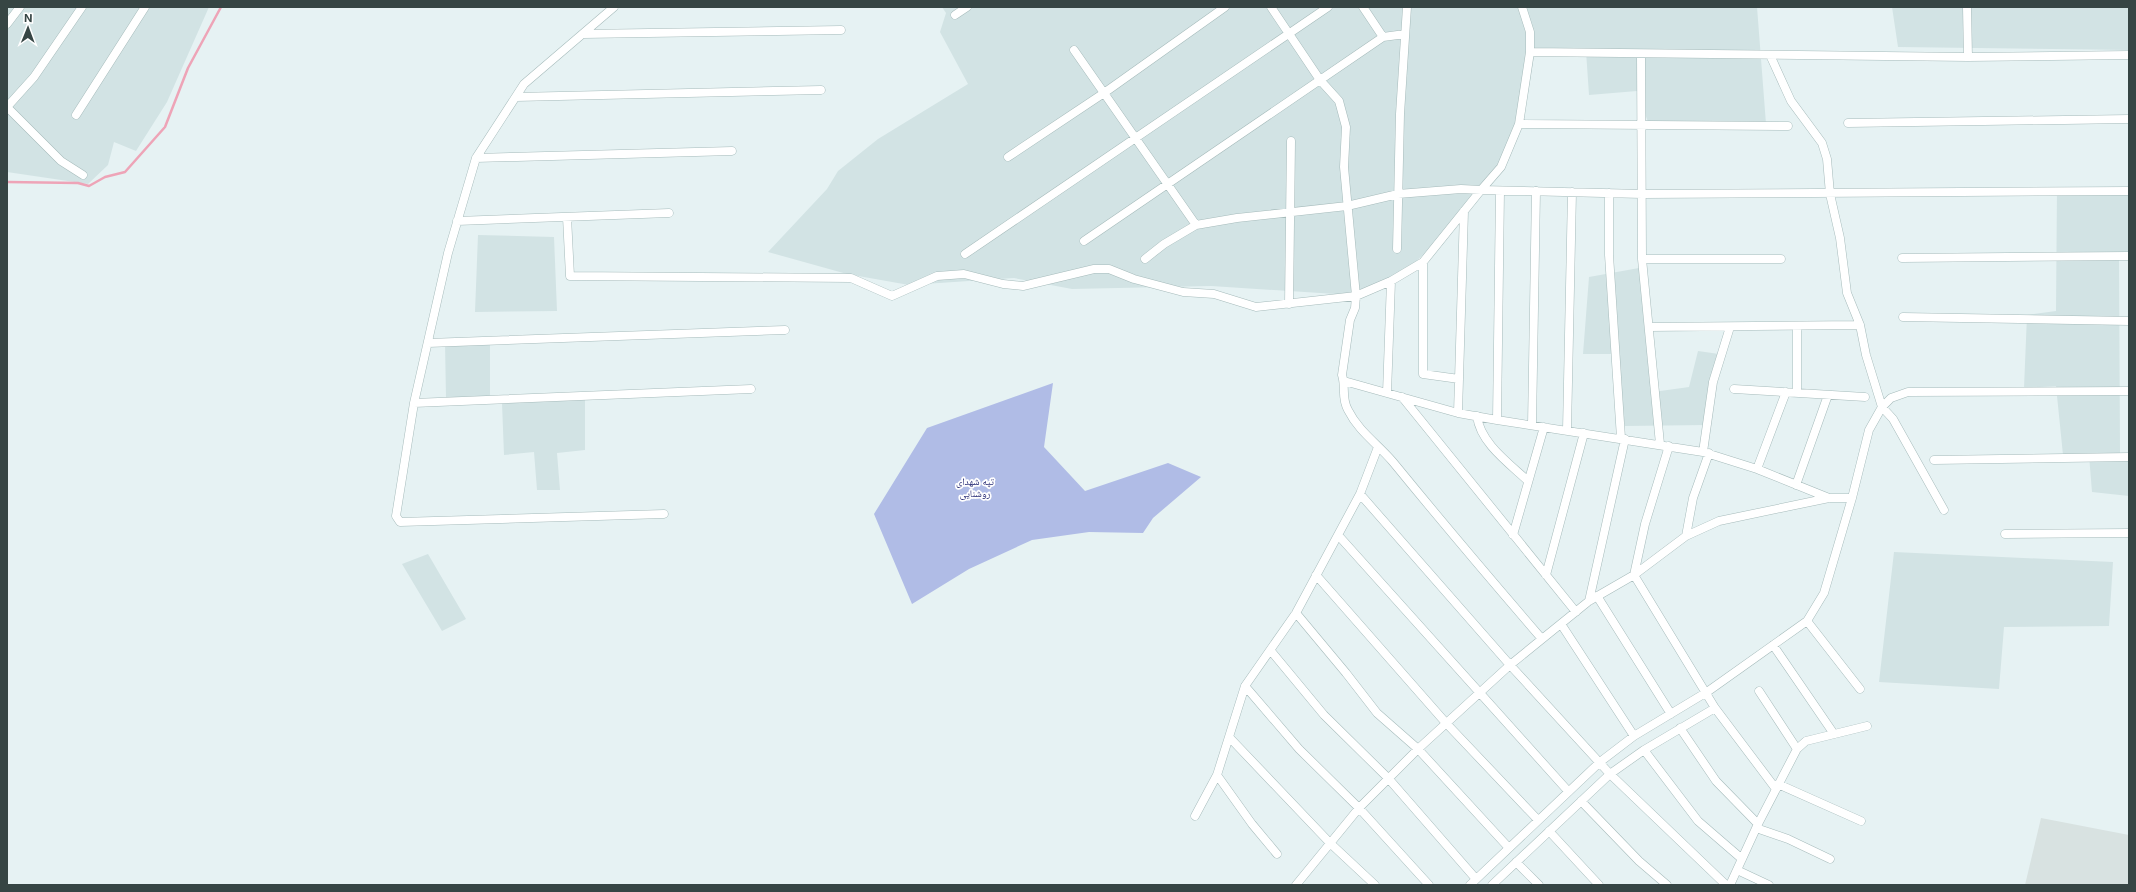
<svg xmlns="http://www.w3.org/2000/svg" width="2136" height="892" font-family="Inter,'Noto Naskh Arabic',sans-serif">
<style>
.residential{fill:#d2e3e4}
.industrial{fill:#d8e2e1}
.green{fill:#b0bce6}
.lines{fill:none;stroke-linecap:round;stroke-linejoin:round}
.stream{stroke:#eea4b7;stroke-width:2.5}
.street-casing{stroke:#a6bbbb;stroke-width:9}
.street{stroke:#fff;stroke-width:8}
.labels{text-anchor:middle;stroke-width:3.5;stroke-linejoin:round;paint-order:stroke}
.park-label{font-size:10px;fill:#2a2e76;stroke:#fff}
</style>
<rect width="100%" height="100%" fill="#e6f2f3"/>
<path class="residential" d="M7,7H209L167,102L136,151L114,142L108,165L88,184L7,172Z
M942,7H1757L1766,124L1648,122L1637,91L1589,95L1586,51L1535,50L1523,122L1503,171L1410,268L1351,295L1211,286L1072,289L1014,278L909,285L847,274L768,252L827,189L838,171L878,139L968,84L940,32L946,13Z
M1892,7H2129V50L1898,47Z
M2057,188H2129V256L2119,257L2120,453H2129V496L2092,492L2089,455H2063L2056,386L2024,388L2027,315L2056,311Z
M478,235L554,237L557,311L475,312Z
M1639,268L1653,392L1689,387L1698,351L1719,354L1706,425L1625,426L1613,354H1583L1589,277Z
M490,341V397L446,398L445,342Z
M585,399V450L557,453L560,490H537L534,452L504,455L502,403Z
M1894,552L2113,562L2109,626L2004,627L1999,689L1879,682Z
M428,554L466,619L442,631L402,564Z"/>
<path class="industrial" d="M2041,818L2129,835V885H2025Z"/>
<path class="green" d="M1053,383L1044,447L1085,491L1168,463L1201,477L1153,518L1143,533L1089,532L1032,540L969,569L912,604L874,514L927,428Z"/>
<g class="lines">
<path class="stream" d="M7,182L78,183L89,186L105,177L125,172L165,127L188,68L221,7"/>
<g class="street-casing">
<path id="street" d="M614,7L524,84L476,158L448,253L414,403L396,516L400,522L664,514
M1271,7L1320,80L1339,101L1346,127L1344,167L1356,296L1355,308L1350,320L1342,375C1346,387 1341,398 1348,410C1359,432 1378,444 1393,462C1442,522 1492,581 1542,639
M1363,7L1383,37
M1967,7L1968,57
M955,15L967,7
M7,24L20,7
M583,34L841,30
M1074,50L1196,225
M1530,52L1968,57L2129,55
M1641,54L1642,259L1660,444
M1770,55L1791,101L1822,143L1827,159L1830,194L1840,238L1847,293L1860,325L1866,355L1882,407L1893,419L1944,510
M516,97L821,90
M7,107L34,77L82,7
M7,107L61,161L83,175
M76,115L145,7
M1848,123L2129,119
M1519,124L1788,126
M1008,157L1104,93L1225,7
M476,158L732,151
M1609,193V255L1621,438
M567,217L570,276L851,278L892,296L937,276L964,274L1003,284L1023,286L1094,269H1109L1134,279L1183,292L1214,294L1256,307L1356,296L1391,281L1423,262L1481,190L1642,194L2129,191
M457,221L669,213
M1084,241L1383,37L1405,34
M1397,249L1400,114L1407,7
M965,254L1328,7
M1902,258L2129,256
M1145,259L1164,244L1196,225L1237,218L1347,206L1398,194L1461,189L1481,190L1501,167L1519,124L1530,52V32L1522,7
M1642,259H1781
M1423,262V374L1459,379
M1289,304L1291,141
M1903,317L2129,321
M1797,326V393
M1649,327L1860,325
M428,343L785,330
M1344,381L1458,413L1497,420L1703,452L1757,469L1829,498
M1734,389L1865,397
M1387,393L1391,281
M1402,397L1576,612
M414,403L751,389
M1458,413L1464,211
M1477,416C1480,443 1510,464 1528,481
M1497,420L1500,191
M1532,425L1536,191
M1567,430L1572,192
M1669,446L1645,524L1634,575L1715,708L1776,789
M1703,452L1713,382L1730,327
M1934,460L2129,457
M1757,469L1786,392
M1796,485L1828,395
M1360,494L1510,665L1610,774L1726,885
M2005,534L2129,533
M1338,535L1568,791
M1513,535L1544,427
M1686,536L1693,498L1709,453
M1316,575L1446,723L1538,820
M1546,575L1584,433
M1597,596L1671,714
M1589,601L1625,439
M1296,613L1346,673L1377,713L1418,749L1509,848
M1807,621L1860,689
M1561,624L1634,736
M1773,645L1834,734
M1271,651L1324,715L1388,778L1476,879
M1245,686L1299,749L1359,808L1429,885
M1759,691L1797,749
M1680,728L1716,781L1758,824
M1230,738L1330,843L1375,885
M1644,750L1698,821L1742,859
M1217,775L1252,824L1277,854
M1778,784L1861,821
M1581,801L1639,861L1667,885
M1195,816L1217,775L1245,686L1296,613L1360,494L1378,447
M1756,828L1788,839L1830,859
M1549,831L1599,885
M1516,862L1539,885
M1737,870L1769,885
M1296,885L1359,808L1418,749L1510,665L1589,601L1634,575L1686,536L1719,521L1829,498H1852
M1470,885L1600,762L1634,736L1707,692L1807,621L1824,593L1852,498L1869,430L1882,407L1891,398L1908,392L2129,391
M1492,885L1610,774L1644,750L1715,708
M1730,885L1758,824L1797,749L1806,741L1867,726"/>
</g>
<use href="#street" class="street"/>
</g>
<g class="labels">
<g class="park-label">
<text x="975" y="485">تپه شهدای<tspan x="975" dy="12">روشنایی</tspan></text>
</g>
</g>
<rect width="2136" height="892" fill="none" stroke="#364544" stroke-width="16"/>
<g transform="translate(28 28) rotate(1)" stroke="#ffffff" stroke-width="3" paint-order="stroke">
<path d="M0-3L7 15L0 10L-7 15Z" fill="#364544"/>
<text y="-6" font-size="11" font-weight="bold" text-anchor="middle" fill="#364544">N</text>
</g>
</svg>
